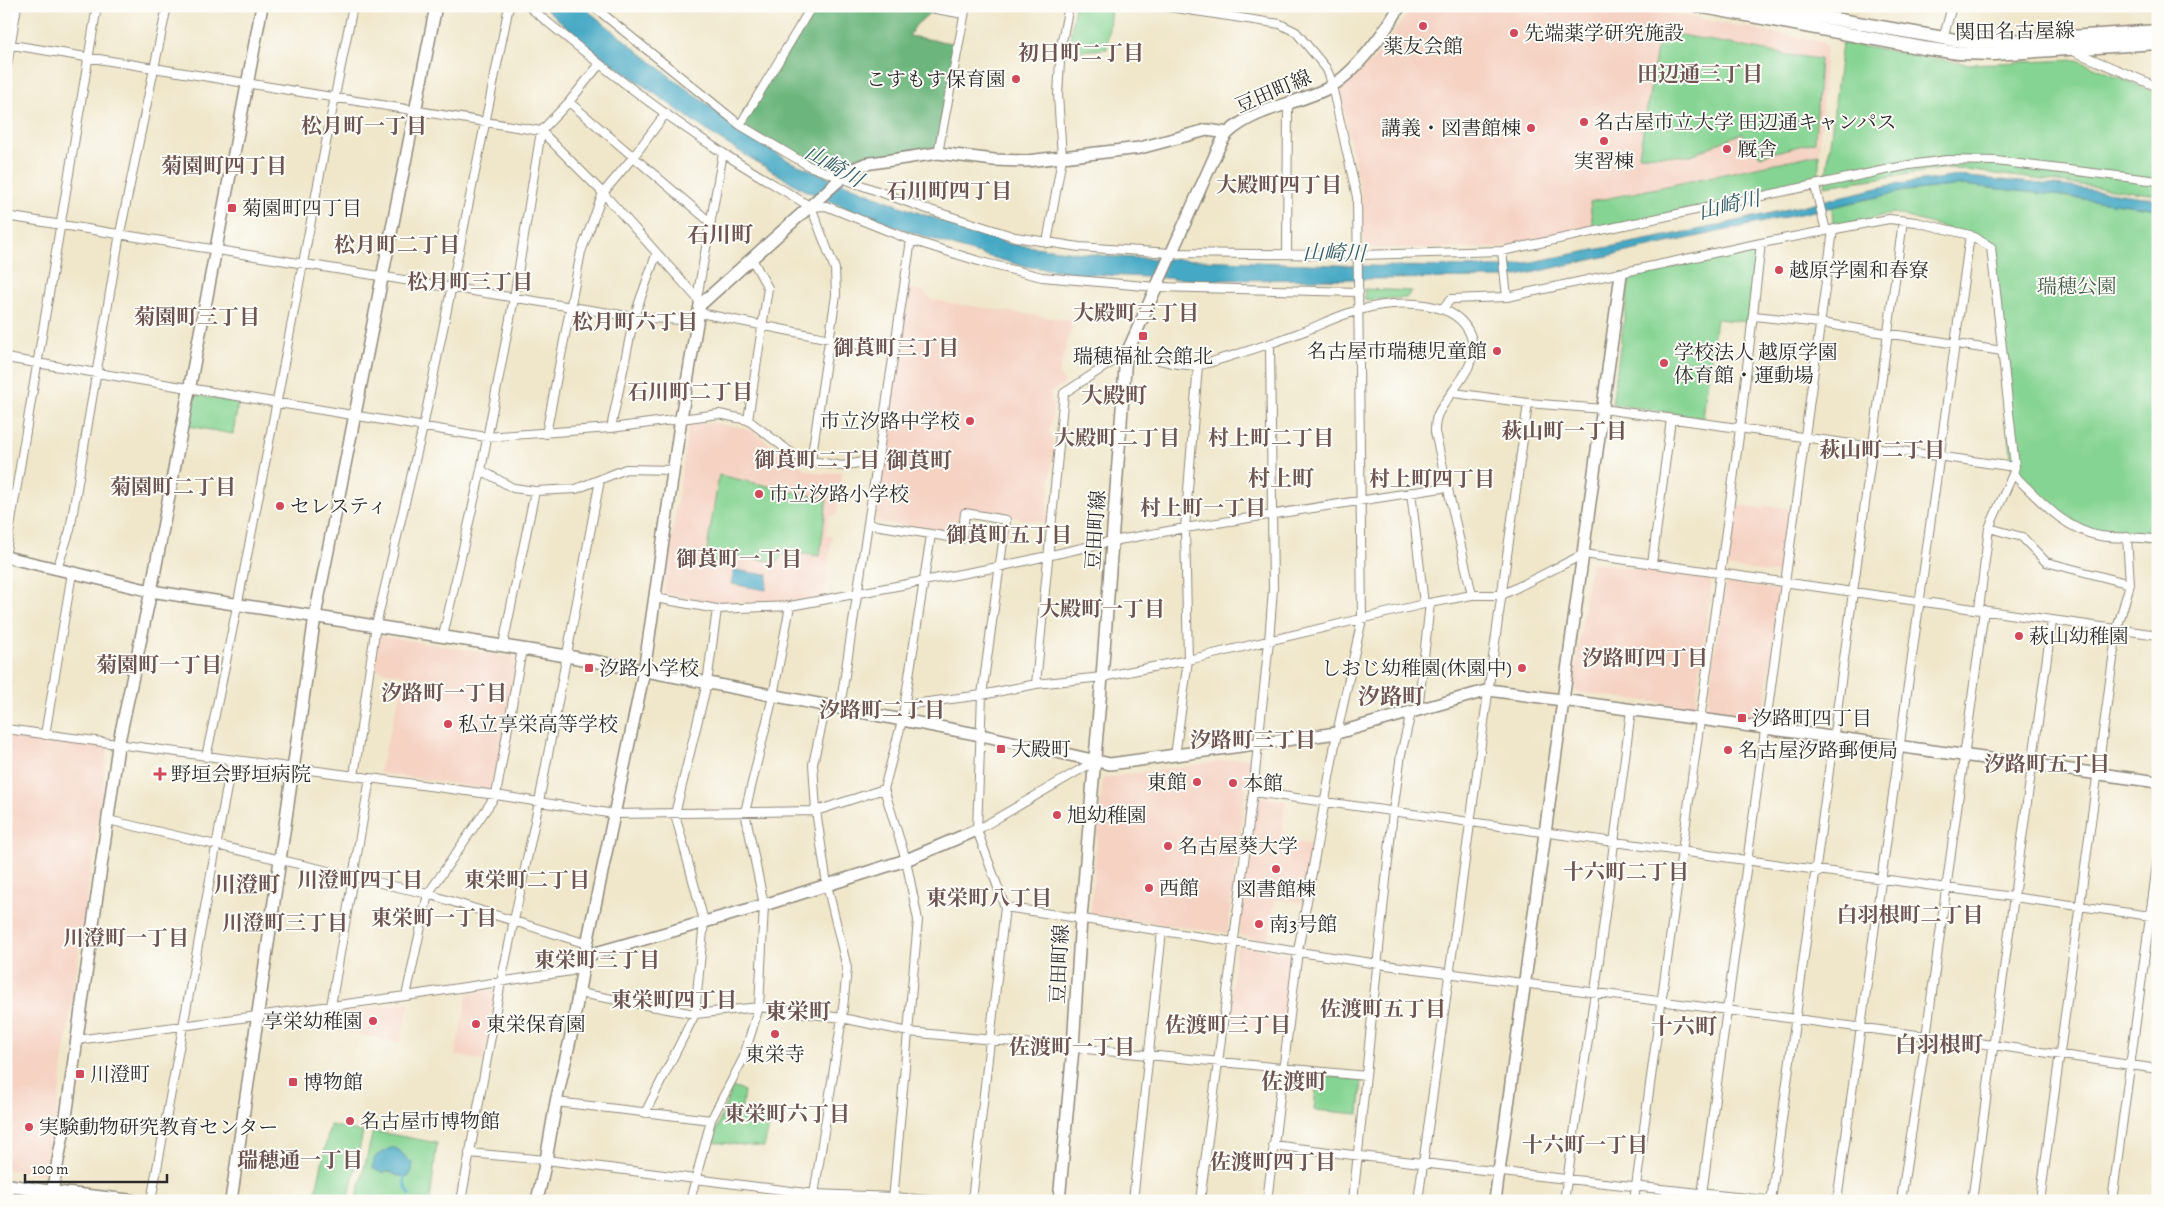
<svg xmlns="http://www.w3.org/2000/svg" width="2164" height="1207" font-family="Alegreya,'Noto Serif JP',serif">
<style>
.built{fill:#f5d2c2}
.green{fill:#86d493;stroke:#58805f}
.forest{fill:#6cb67d;stroke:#4c7054}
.water{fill:#44a8c4;stroke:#386a78}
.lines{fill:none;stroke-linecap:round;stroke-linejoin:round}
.stream{stroke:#44a8c4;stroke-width:3}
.street-casing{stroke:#8e897b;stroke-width:10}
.secondary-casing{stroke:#8e897b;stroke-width:14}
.primary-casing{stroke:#8e897b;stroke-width:15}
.street{stroke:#fff;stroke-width:8}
.secondary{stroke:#fff;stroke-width:11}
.primary{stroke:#fff;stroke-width:12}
.poi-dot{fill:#d1495b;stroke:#fdfcf7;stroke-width:2}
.labels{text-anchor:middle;stroke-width:4;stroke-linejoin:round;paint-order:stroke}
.street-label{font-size:20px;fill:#2b2b2b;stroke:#fdfcf7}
.poi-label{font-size:20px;fill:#2b2b2b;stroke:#fdfcf7;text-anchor:start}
.park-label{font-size:20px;fill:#465e4a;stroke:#fdfcf7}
.neighbourhood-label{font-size:21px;font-weight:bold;fill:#6d5551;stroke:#fdfcf7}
.water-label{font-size:21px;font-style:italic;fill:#355d68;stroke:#fdfcf7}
.quarter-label{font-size:22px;font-weight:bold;fill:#6d5551;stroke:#fdfcf7}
</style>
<rect width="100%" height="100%" fill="#fdfcf7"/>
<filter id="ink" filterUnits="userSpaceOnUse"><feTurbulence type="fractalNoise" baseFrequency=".02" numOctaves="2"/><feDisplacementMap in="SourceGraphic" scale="10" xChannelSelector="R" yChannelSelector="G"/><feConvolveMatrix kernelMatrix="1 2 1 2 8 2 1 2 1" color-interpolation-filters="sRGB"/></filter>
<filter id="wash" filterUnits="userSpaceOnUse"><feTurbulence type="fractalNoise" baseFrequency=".0096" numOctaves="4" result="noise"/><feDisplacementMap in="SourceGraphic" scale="20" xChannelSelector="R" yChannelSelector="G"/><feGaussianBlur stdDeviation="1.12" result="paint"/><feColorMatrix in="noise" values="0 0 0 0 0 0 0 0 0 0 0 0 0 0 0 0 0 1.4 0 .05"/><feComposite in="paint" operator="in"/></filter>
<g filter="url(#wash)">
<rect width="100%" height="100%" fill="#f0e7cb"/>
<path class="built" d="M1412,6H1631L1822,42L1826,46L1819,154L1590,202L1593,225L1500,248H1364L1361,195L1339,90L1380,53Z
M907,288L924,292L932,300L1073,321L1059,374L1065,383L1050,393L1054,410L1049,431L1054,444L1046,523L966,509L962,512L959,531L955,534L875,521Z
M709,423L740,427L753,432L765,440L778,453L807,470L822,474L842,471L837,515L829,517L826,535L832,537L824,596L790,602L718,603L664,595L663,593L689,424Z
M1734,505L1763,509L1764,505L1792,509L1783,572L1781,574L1728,567L1725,564Z
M1594,563L1710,579L1712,582L1695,705L1691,707L1578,692L1573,686L1590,565Z
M1729,583L1781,590L1763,718L1710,711L1707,708L1725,585Z
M380,636L513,657L515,661L495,785L488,789L379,773L405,675L373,669Z
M6,733L108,747L48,1173L44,1175L6,1169Z
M1250,757L1227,933L1090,914L1103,778Z
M1260,796L1286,801L1281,840L1312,844L1301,903L1275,899L1268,941L1241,936L1239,933L1256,800Z
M1239,946L1290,954L1292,957L1283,1031L1228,1023L1236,949Z
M495,989L497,991L483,1061L455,1055L468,993Z
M410,1002L400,1043L338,1030L342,1012Z"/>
<path class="green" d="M1075,6H1111L1107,49L1068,52Z
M1660,31L1782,54L1820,59L1815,142L1760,156L1742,133L1689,156L1639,155Z
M1842,43L1969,64L2077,60L2158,93V195L1949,168L1825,186Z
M1819,154V182L1593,230L1590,202Z
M1962,185L2047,194L2158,209V540L2100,536L2064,521L2013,474L1991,247L1970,235L1894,213L1833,227L1832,207L1905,191Z
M1758,249L1748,322L1716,319L1703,418L1612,404L1630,277Z
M1364,289L1412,291L1406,298L1365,300Z
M195,395L238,403L233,434L189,426Z
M719,475L827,499L820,556L794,553L793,555L781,554L779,562L731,556L730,562L721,564L705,562Z
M1317,1075L1362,1080L1359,1114L1314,1110Z
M732,1087L744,1091L741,1113L771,1119L764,1147L712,1142Z
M330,1125L363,1132L348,1201H314Z
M373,1131L437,1143L430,1201H356Z"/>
<path class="forest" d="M812,6H919L934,9L916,25L909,36L958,44L938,153L865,164L837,182L829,174L740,125Z"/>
<path class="water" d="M543,6H582L672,78L757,141L791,162L908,209L1010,244L1115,257L1364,266L1506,267L1707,228L1886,186L1958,176L2064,186L2158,199V209L2047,194L1962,185L1905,191L1508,278L1204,280L1086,274L1023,266L962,249L866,217L802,189L717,138L589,47Z
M734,570L768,575L766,590L731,584Z
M390,1148C403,1147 403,1159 413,1163L412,1171L409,1176H398L388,1171L382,1173L372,1168L375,1157Z"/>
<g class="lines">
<path class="stream" d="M404,1173L405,1186L410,1195"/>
</g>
</g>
<g filter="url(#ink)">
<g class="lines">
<g class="street-casing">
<path id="street" d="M528,6C591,58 655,109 723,153C752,172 782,189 811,207L826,206L911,240L985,263L1042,277L1156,287L1359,292
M593,6L740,125L809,166L921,207L1015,237L1079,247L1171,253L1359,255L1502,251L1909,165L1947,160L1996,161L2158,181
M919,6L964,14
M1163,6L1280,24L1296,32L1326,68L1330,77L1357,197L1362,619L1337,733L1298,951L1267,1201
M1943,39L1952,6
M6,44L541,131L603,193L697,298L700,305
M2073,51L2158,87
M6,72L17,6
M569,102L710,222
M740,125L812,6
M938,153L966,6
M1815,186L1826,231
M811,207L835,269L836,295L811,461
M6,216L634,317L698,321
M1047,243L1062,158L1058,94L1061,46L1069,6
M1502,251L1507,297
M1287,254L1288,104
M697,298L723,153
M1442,309L1451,299L1507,297L1761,243L1889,219L1916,222L1970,235L1991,247L2015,467L2013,474C2038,498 2064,530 2100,536C2119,539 2139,536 2158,540
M700,313L895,352
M1754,316L1820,323L2002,351
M6,358L486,437L611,428L719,414L748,420L794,455L811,461L842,466L878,459
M1454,393L1528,403L1603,409L2015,467
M748,420L768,288L752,259
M611,428L634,317L656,255
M546,434L581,252L603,193L634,156L666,113
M481,470L513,488L535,491L576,489L626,469L674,470
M1411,492L1424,604
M868,524L962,539L965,513L1006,520L982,695L977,830L1005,907L972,1201
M1989,528L2022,537L2046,562L2130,584
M6,551L97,6
M1652,564L1671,419
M57,569L70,530L120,233L167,6
M655,598L717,609L790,606L998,567L1113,541L1185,528L1448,487
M1979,609L1989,528L2013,474
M443,636L481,470L514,298L541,131L569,102L599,65
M503,645L535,491
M1036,684L1064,393C1074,387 1120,355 1128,355C1149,355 1179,368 1199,365C1209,364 1219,359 1228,357C1255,349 1281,340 1307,330C1324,323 1342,314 1360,310C1390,301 1450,297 1468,330C1486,363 1451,387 1438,414C1435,420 1435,425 1435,432L1472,595
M905,705L982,695L1036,684L1102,677L1188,660L1424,604L1472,595H1502L1584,554L2158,635
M840,708L911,240
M1418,711L1430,603
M6,729L496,795L614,814L816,811L884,789L906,860L918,920L893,1201
M45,735L72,573
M1175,756L1188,660L1185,528L1198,365
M206,757C260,507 302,256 353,6
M354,776L376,625L423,427L509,6
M884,789L902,721L931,535
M1253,792L2158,917
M108,820L428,894L587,944
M977,830L1095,761
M1005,907L1378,964L1993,1045L2158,1069
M579,993L695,1014L759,1007L842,1018L909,1032L1366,1076
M406,996L428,894L496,795L522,649
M331,1006L370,778
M77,1040L406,996L571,971L583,967
M556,1102L711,1120
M645,1113L695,1014L704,921L675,814L707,683L717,609
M1273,1145C1440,1167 1607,1183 1774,1201
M469,1153L546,1160L814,1194L894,1197L939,1201
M151,1201L232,760
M461,1201L500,987L539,802L600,480
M690,1201L711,1120L743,1059L759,1007L764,905L745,812L773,696L790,606
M813,1201L842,1018L847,968L827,885L816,811L813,764L826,706
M1133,1201L1162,931
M1200,1201L1253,792L1269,641L1273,589L1270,345
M1353,1201L1393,812L1401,754L1411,713
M1418,1201L1528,403
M1564,1201L1595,992L1631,710
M1634,1201L1740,429L1761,243
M1701,1201L1833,230
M1771,1201L1903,221
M1837,1201L1970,235
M1901,1201L1926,1037L1984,610
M1972,1201L2052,621
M2040,1201L2117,629L2130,584L2127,537
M2112,1201L2158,857"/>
</g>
<g class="secondary-casing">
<path id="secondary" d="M6,557L151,591L567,656L981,735L1110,764L1337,733L1489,690L2158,782
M585,956L764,905L906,860L977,830
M47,1201L52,1192L65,1124L118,746L151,591L262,6
M231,1201L315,616L436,6
M537,1201L546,1160L556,1102L572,1031L587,944L644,671L681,418L700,305L837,182L853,169L865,164L938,153L994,160L1027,161L1140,148L1207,130L1228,133
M1059,1201L1073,1048L1081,918L1102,677L1126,355L1217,151C1220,145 1224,136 1229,132C1257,107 1299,104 1330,87C1356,72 1385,32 1400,6
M1495,1201L1621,274"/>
</g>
<g class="primary-casing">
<path id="primary" d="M1698,6L1923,48L1959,53L1994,54L2158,43
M1760,6L1961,41L1997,42L2158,31
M6,1185L52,1192L133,1201"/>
</g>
<use href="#street" class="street"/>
<use href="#secondary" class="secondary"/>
<use href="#primary" class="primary"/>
</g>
</g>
<g class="poi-dot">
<circle cx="1423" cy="26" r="5"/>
<circle cx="1514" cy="33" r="5"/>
<circle cx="1016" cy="79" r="5"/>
<circle cx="1584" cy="122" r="5"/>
<circle cx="1531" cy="128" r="5"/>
<circle cx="1604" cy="141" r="5"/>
<circle cx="1727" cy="149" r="5"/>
<rect x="227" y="203" width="10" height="10" rx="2.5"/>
<circle cx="1779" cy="270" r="5"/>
<rect x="1138" y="331" width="10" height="10" rx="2.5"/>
<circle cx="1497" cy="351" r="5"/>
<circle cx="1664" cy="363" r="5"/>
<circle cx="970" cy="421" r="5"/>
<circle cx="759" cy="494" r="5"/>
<circle cx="280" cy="506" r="5"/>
<circle cx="2019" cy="636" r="5"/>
<rect x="584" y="663" width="10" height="10" rx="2.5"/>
<circle cx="1522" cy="668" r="5"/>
<rect x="1737" y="713" width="10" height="10" rx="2.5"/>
<circle cx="448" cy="724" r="5"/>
<rect x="996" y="744" width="10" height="10" rx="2.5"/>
<circle cx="1728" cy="750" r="5"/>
<path d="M157.5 766.5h5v5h5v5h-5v5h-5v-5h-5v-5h5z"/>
<circle cx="1197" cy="782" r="5"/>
<circle cx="1233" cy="783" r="5"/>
<circle cx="1057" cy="815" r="5"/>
<circle cx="1168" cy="846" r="5"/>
<circle cx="1276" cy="869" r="5"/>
<circle cx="1149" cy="888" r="5"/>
<circle cx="1259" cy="924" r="5"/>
<circle cx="373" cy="1021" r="5"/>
<circle cx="476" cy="1024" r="5"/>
<circle cx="775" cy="1034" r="5"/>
<rect x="75" y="1069" width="10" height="10" rx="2.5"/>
<rect x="288" y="1077" width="10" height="10" rx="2.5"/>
<circle cx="350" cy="1121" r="5"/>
<circle cx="29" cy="1127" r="5"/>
</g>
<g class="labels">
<g class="street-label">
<text transform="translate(2015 31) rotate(-1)" y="7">関田名古屋線</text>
<text transform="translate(1273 91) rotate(-23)" y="7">豆田町線</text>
<text transform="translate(1095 530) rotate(-86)" y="7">豆田町線</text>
<text transform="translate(1059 964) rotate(-87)" y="7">豆田町線</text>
</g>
<g class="poi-label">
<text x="1524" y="40">先端薬学研究施設</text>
<text x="1423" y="53" text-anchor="middle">薬友会館</text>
<text x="1006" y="86" text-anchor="end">こすもす保育園</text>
<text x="1594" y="129">名古屋市立大学 田辺通キャンパス</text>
<text x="1521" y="135" text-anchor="end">講義・図書館棟</text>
<text x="1737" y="156">厩舎</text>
<text x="1604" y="168" text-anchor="middle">実習棟</text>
<text x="242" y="215">菊園町四丁目</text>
<text x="1789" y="277">越原学園和春寮</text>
<text x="1487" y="358" text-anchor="end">名古屋市瑞穂児童館</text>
<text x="1674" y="359">学校法人 越原学園<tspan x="1674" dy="23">体育館・運動場</tspan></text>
<text x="1143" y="363" text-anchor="middle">瑞穂福祉会館北</text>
<text x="960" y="428" text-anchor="end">市立汐路中学校</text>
<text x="769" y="501">市立汐路小学校</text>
<text x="290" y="513">セレスティ</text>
<text x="2029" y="643">萩山幼稚園</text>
<text x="599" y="675">汐路小学校</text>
<text x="1512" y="675" text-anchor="end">しおじ幼稚園(休園中)</text>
<text x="1752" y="725">汐路町四丁目</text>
<text x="458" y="731">私立享栄高等学校</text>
<text x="1011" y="756">大殿町</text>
<text x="1738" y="757">名古屋汐路郵便局</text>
<text x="171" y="781">野垣会野垣病院</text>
<text x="1187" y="789" text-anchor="end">東館</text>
<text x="1243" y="790">本館</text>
<text x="1067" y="822">旭幼稚園</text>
<text x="1178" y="853">名古屋葵大学</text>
<text x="1159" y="895">西館</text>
<text x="1276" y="896" text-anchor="middle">図書館棟</text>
<text x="1269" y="931">南3号館</text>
<text x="363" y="1028" text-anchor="end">享栄幼稚園</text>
<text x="486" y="1031">東栄保育園</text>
<text x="775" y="1061" text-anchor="middle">東栄寺</text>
<text x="90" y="1081">川澄町</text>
<text x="303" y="1089">博物館</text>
<text x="360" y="1128">名古屋市博物館</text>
<text x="39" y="1134">実験動物研究教育センター</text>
</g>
<g class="park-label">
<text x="2077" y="293">瑞穂公園</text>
</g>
<g class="neighbourhood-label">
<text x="1081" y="60">初日町二丁目</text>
<text x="1700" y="81">田辺通三丁目</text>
<text x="364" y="133">松月町一丁目</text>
<text x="224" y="173">菊園町四丁目</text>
<text x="1279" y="192">大殿町四丁目</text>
<text x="949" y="198">石川町四丁目</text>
<text x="397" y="252">松月町二丁目</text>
<text x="470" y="289">松月町三丁目</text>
<text x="1136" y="320">大殿町三丁目</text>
<text x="197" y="324">菊園町三丁目</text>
<text x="635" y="329">松月町六丁目</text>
<text x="896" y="355">御莨町三丁目</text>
<text x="690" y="399">石川町二丁目</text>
<text x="1564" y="438">萩山町一丁目</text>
<text x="1117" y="445">大殿町二丁目</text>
<text x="1271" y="445">村上町二丁目</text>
<text x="1882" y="457">萩山町二丁目</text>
<text x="817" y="467">御莨町二丁目</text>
<text x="1432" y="486">村上町四丁目</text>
<text x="173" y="494">菊園町二丁目</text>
<text x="1203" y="515">村上町一丁目</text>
<text x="1009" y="542">御莨町五丁目</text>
<text x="739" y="566">御莨町一丁目</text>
<text x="1102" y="616">大殿町一丁目</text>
<text x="1645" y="665">汐路町四丁目</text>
<text x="159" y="672">菊園町一丁目</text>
<text x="444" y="700">汐路町一丁目</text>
<text x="882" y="717">汐路町二丁目</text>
<text x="1253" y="747">汐路町三丁目</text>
<text x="2047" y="771">汐路町五丁目</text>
<text x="1626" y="879">十六町二丁目</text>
<text x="360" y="887">川澄町四丁目</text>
<text x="527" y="887">東栄町二丁目</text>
<text x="989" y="905">東栄町八丁目</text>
<text x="1910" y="922">白羽根町二丁目</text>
<text x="434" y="925">東栄町一丁目</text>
<text x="285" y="930">川澄町三丁目</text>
<text x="126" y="945">川澄町一丁目</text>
<text x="597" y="967">東栄町三丁目</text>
<text x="674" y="1007">東栄町四丁目</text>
<text x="1383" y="1016">佐渡町五丁目</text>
<text x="1228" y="1032">佐渡町三丁目</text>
<text x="1072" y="1054">佐渡町一丁目</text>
<text x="787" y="1121">東栄町六丁目</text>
<text x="1585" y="1152">十六町一丁目</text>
<text x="300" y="1167">瑞穂通一丁目</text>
<text x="1273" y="1169">佐渡町四丁目</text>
</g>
<g class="water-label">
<text transform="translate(834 166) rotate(30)" y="7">山崎川</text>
<text transform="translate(1729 205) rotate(-13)" y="7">山崎川</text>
<text transform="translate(1334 253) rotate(1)" y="7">山崎川</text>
</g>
<g class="quarter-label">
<text x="720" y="242">石川町</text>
<text x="1114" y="403">大殿町</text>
<text x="919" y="468">御莨町</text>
<text x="1281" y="486">村上町</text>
<text x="1391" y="704">汐路町</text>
<text x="247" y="892">川澄町</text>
<text x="798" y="1019">東栄町</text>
<text x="1684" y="1034">十六町</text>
<text x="1939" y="1052">白羽根町</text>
<text x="1294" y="1089">佐渡町</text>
</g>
</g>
<rect width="2164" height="1207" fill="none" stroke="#fdfcf7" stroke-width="25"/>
<path d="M25 1174v8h142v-8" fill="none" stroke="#2b2b2b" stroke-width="2.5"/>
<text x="32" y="1174" font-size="15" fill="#2b2b2b" stroke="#fdfcf7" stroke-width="4" paint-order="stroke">100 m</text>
</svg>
